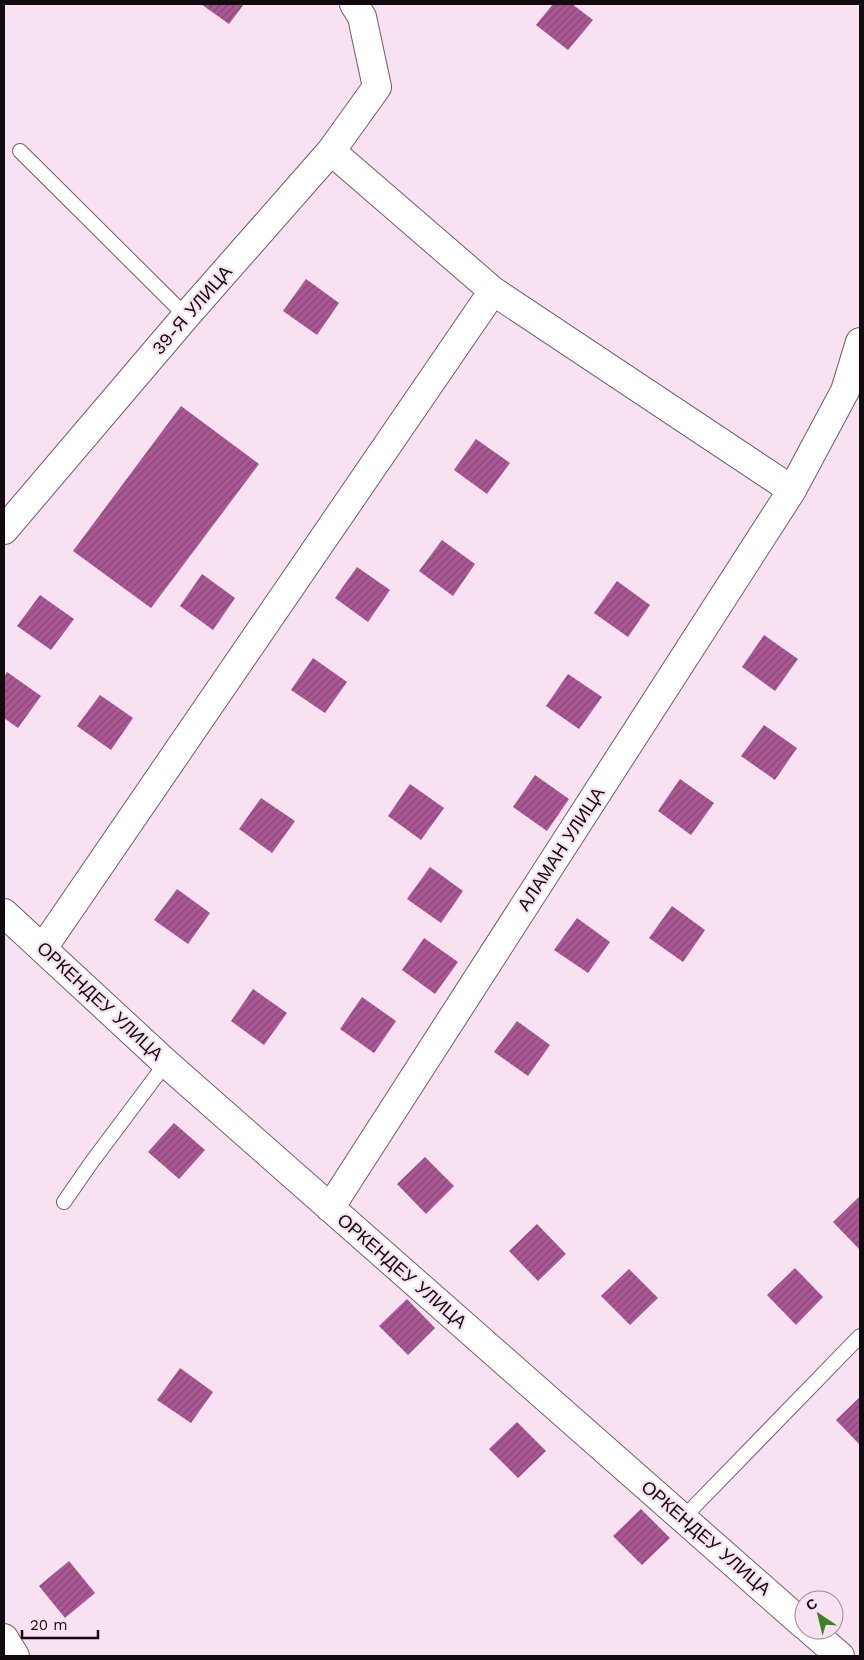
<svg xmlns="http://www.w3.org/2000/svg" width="864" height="1660" font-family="'Work Sans',sans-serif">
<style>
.building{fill:url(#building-hatch)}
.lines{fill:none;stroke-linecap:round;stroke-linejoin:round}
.lane-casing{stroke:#705d6a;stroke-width:16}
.street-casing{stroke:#705d6a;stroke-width:30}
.lane{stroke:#fff;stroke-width:14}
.street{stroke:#fff;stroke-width:28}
.labels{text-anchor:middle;stroke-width:4.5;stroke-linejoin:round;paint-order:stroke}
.street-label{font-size:18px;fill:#110a0e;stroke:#f8e1f0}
</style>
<defs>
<pattern id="building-hatch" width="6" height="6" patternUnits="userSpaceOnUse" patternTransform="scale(1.25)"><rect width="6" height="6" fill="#a95893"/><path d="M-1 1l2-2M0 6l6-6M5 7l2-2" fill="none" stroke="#884776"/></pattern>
</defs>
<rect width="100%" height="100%" fill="#f8e1f0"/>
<path class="building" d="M201,4H244L229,24Z
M553,4H572L593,20L568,50L536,25Z
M306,279L339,303L317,335L283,311Z
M181,406L259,464L151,608L73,551Z
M476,439L510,463L487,494L454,470Z
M442,540L475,564L453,596L419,571Z
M357,567L390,590L368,622L335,598Z
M202,574L235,598L213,630L180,606Z
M617,581L650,605L628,637L594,613Z
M40,595L74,619L51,650L17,626Z
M764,635L798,659L775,691L742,667Z
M313,658L347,682L325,713L291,690Z
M7,672L41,696L18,728L4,718V677Z
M568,674L602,697L579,729L546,706Z
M100,695L133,718L111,750L77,726Z
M764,725L797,748L775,780L741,756Z
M535,775L569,799L547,831L513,807Z
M680,779L714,803L691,835L658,811Z
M410,784L444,808L421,840L388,816Z
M261,798L295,821L272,853L239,829Z
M430,867L463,891L441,923L407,899Z
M177,889L210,913L188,944L154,920Z
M672,906L705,930L683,962L649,938Z
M577,918L610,942L588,973L554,950Z
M424,938L458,962L435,994L402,970Z
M253,989L287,1013L264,1045L231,1021Z
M362,997L396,1021L374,1053L340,1029Z
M517,1021L550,1045L528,1076L494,1052Z
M174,1123L205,1150L179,1179L148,1152Z
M425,1157L454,1186L426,1214L397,1184Z
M860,1196V1250L833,1222Z
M537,1224L566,1254L538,1281L509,1251Z
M795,1268L823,1297L796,1325L767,1295Z
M629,1269L658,1298L630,1325L601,1296Z
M407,1299L435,1328L408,1355L379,1326Z
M180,1368L213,1392L191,1423L157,1400Z
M860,1397V1445L836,1420Z
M517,1422L546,1451L518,1478L489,1449Z
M641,1509L670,1538L642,1565L613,1536Z
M69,1561L95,1593L65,1618L39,1586Z"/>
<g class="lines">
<g class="lane-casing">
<path id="lane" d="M20,151L186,316
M64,1202L91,1163L166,1063
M683,1518L860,1336"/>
</g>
<g class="street-casing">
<path id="street" d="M331,151L493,291L792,490
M4,530L186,316L331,151L377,87L362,17L354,4
M4,913L166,1063L804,1625
M43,948L493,291
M330,1208L792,490L845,391L860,342
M810,1630L840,1656
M4,1638L15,1656"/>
</g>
<use href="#lane" class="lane"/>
<use href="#street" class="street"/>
</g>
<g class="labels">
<g class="street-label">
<text transform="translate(192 310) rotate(-49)" y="6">39-Я УЛИЦА</text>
<text transform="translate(561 849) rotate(-57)" y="6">АЛАМАН УЛИЦА</text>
<text transform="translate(100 1001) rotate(43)" y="6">ОРКЕНДЕУ УЛИЦА</text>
<text transform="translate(402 1271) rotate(41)" y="6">ОРКЕНДЕУ УЛИЦА</text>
<text transform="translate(706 1538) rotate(41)" y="6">ОРКЕНДЕУ УЛИЦА</text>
</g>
</g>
<rect width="864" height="1660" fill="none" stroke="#110a0e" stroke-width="10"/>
<g transform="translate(819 1615) rotate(325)"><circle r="24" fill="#f8e1f0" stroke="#9c8b96"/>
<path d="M0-4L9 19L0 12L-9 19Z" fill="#3d8429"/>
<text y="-8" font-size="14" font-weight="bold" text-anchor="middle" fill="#110a0e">С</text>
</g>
<path d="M22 1630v8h76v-8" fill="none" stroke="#110a0e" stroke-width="2.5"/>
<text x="30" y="1630" font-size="15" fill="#110a0e" stroke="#f8e1f0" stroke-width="4" paint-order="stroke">20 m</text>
</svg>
